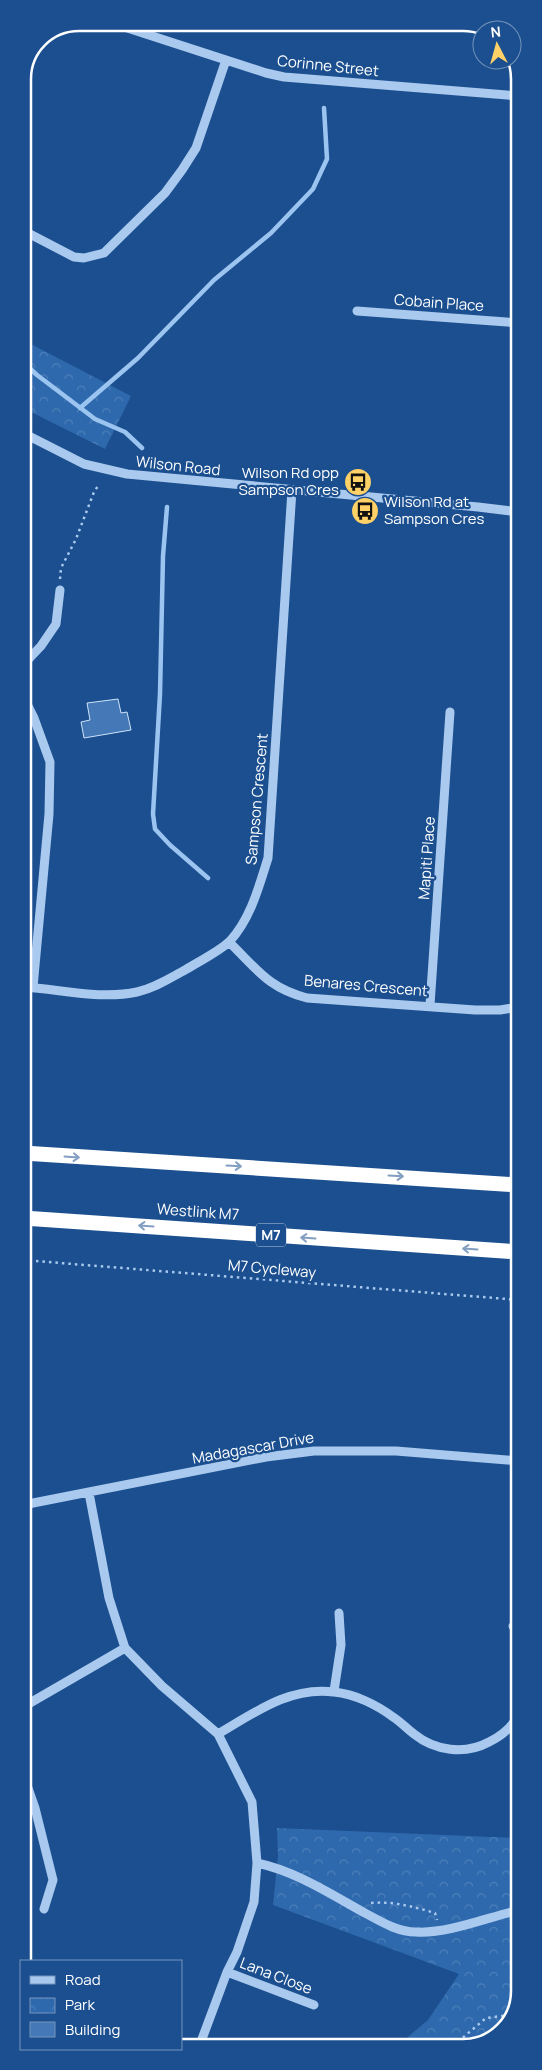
<svg xmlns="http://www.w3.org/2000/svg" width="542" height="2070" font-family="Manrope,sans-serif">
<style>
.park{fill:url(#park-crowns)}
.lines{fill:none;stroke-linecap:round;stroke-linejoin:round}
.stream{stroke:#9cc4f0;stroke-width:4.5}
.building{fill:#4478b7;stroke:#cfe3fa}
.path{stroke:#a9c9ee;stroke-width:2.5;stroke-dasharray:2.5 4;stroke-linecap:butt}
.minor{stroke:#a9c9ee;stroke-width:9}
.highway{stroke:#fff;stroke-width:15}
.oneway{stroke:#829ec1}
.labels{text-anchor:middle;stroke-width:4.5;stroke-linejoin:round;paint-order:stroke}
.shield{fill:#1b4f8f;stroke:#bbcadd;stroke-width:1}
.shield-label{font-size:14px;font-weight:bold;fill:#fff}
.street-label{font-size:15px;fill:#fff;stroke:#1b4f8f}
.poi-label{font-size:15px;fill:#fff;stroke:#1b4f8f;text-anchor:end}
.rim{fill:none;stroke:#fff;stroke-width:2.5}
</style>
<defs>
<pattern id="park-crowns" width="20" height="18" patternUnits="userSpaceOnUse" patternTransform="scale(1.25)"><rect width="20" height="18" fill="#2e69ad"/><path d="M2 6a3 3 0 1 1 6 0M12 15a3 3 0 1 1 6 0" fill="none" stroke="#4d80b9"/></pattern>
</defs>
<rect width="100%" height="100%" fill="#1b4f8f"/>
<path class="park" d="M23,340L131,396L105,449L23,408Z
M277,1828L519,1838V1991L506,2028L474,2046L396,2047L428,2020L459,1974L273,1905L278,1856Z"/>
<g class="lines">
<path class="stream" d="M23,362L37,375L95,419L125,432L142,448
M80,408L138,358L214,280L271,233L313,189L327,159L324,108
M167,507L163,556L160,694L153,814L155,829L170,845L208,878"/>
</g>
<path class="building" d="M118,699L121,713L127,712L131,730L84,738L81,722L90,720L87,703Z"/>
<g class="lines">
<path class="path" d="M23,383L26,390L23,404
M60,579L61,568L76,539L94,492L98,486
M23,1260L519,1300
M371,1903C394,1901 414,1907 435,1913L437,1920
M453,2046L486,2018L510,2015"/>
<path class="minor" d="M112,23L266,73L284,77L518,96
M26,232L74,257L84,258L104,253L165,193L182,170L196,148L226,60
M357,311L519,323
M23,433L84,464L127,474L478,507L519,512
M23,665L41,646L56,624L60,590
M23,696L34,718L50,762L49,814L33,987
M229,942C257,969 268,988 307,998L475,1010H500L519,1007
M23,987C60,989 100,1000 137,992C155,988 170,978 185,970C198,962 220,951 230,941C251,918 259,886 268,858L292,490
M430,1005L450,712
M89,1493L109,1598L125,1648L162,1686L218,1734L252,1802L257,1863L254,1902L237,1952L227,1972L199,2047
M23,1505L266,1457L314,1451H396L519,1461
M513,1626L519,1636
M334,1691L341,1645L339,1613
M23,1707L125,1648
M218,1734C254,1713 290,1686 334,1692C355,1694 377,1705 393,1717C401,1722 407,1729 414,1734C435,1751 465,1755 489,1742C501,1736 513,1726 519,1714
M23,1774L35,1808L53,1880L44,1909
M257,1863C295,1871 329,1893 363,1912C380,1921 397,1932 416,1932C447,1934 489,1917 519,1910
M227,1972L314,2005"/>
<path class="highway" d="M23,1153L519,1185
M23,1218L519,1252"/>
</g>
<defs><path id="oneway-shaft" d="M-6 0H5M1.5-3L5.5 0L1.5 3" fill="none" stroke-width="1.6" stroke-linecap="round" stroke-linejoin="round" transform="scale(1.25)"/></defs>
<g class="oneway">
<use href="#oneway-shaft" transform="translate(72 1157) rotate(4)"/>
<use href="#oneway-shaft" transform="translate(234 1166) rotate(3)"/>
<use href="#oneway-shaft" transform="translate(396 1176) rotate(3)"/>
<use href="#oneway-shaft" transform="translate(146 1226) rotate(-176)"/>
<use href="#oneway-shaft" transform="translate(308 1238) rotate(-176)"/>
<use href="#oneway-shaft" transform="translate(470 1249) rotate(-176)"/>
</g>
<defs>
<g id="bus-disc" transform="scale(1.4375)"><circle r="9.5" fill="#ffd166" stroke="#1b4f8f"/><path d="M-5-6H5V4H4V6H2V4H-2V6H-4V4H-5ZM-3.5-4V0h7V-4ZM-3.5 1.2v1.5H-2V1.2ZM2 1.2v1.5H3.5V1.2Z" fill="#111"/></g>
</defs>
<g fill-rule="evenodd">
<use href="#bus-disc" x="358" y="482"/>
<use href="#bus-disc" x="365" y="511"/>
</g>
<g class="labels">
<rect class="shield" x="256" y="1223.5" width="30" height="23" rx="4"/>
<g class="shield-label">
<text x="271" y="1240">M7</text>
</g>
<g class="street-label">
<text transform="translate(328 66) rotate(6)" y="5">Corinne Street</text>
<text transform="translate(439 303) rotate(4)" y="5">Cobain Place</text>
<text transform="translate(178 466) rotate(6)" y="5">Wilson Road</text>
<text transform="translate(257 799) rotate(-85)" y="5">Sampson Crescent</text>
<text transform="translate(427 858) rotate(-86)" y="5">Mapiti Place</text>
<text transform="translate(366 986) rotate(5)" y="5">Benares Crescent</text>
<text transform="translate(198 1212) rotate(4)" y="5">Westlink M7</text>
<text transform="translate(272 1269) rotate(5)" y="5">M7 Cycleway</text>
<text transform="translate(253 1448) rotate(-10)" y="5">Madagascar Drive</text>
<text transform="translate(276 1976) rotate(21)" y="5">Lana Close</text>
</g>
<g class="poi-label">
<text x="339" y="478">Wilson Rd opp<tspan x="339" dy="17">Sampson Cres</tspan></text>
<text x="384" y="507" text-anchor="start">Wilson Rd at<tspan x="384" dy="17">Sampson Cres</tspan></text>
</g>
</g>
<path d="M0 0H542V2070H0ZM79 31H463A48 48 0 0 1 511 79V1991A48 48 0 0 1 463 2039H79A48 48 0 0 1 31 1991V79A48 48 0 0 1 79 31Z" fill="#1b4f8f" fill-rule="evenodd"/>
<path class="rim" d="M79 31H463A48 48 0 0 1 511 79V1991A48 48 0 0 1 463 2039H79A48 48 0 0 1 31 1991V79A48 48 0 0 1 79 31Z"/>
<rect x="20" y="1960" width="162" height="90" fill="#1b4f8f" stroke="#7695bc"/>
<rect x="30" y="1976" width="25" height="8" fill="#a9c9ee" stroke="#7695bc"/>
<text x="65" y="1985" font-size="15" fill="#ffffff">Road</text>
<rect x="30" y="1998" width="25" height="15" fill="url(#park-crowns)" stroke="#7695bc"/>
<text x="65" y="2010" font-size="15" fill="#ffffff">Park</text>
<rect x="30" y="2022" width="25" height="15" fill="#4478b7" stroke="#7695bc"/>
<text x="65" y="2035" font-size="15" fill="#ffffff">Building</text>
<g transform="translate(497 45) rotate(354)"><circle r="24" fill="#1b4f8f" stroke="#7695bc"/>
<path d="M0-4L9 19L0 12L-9 19Z" fill="#ffd166"/>
<text y="-8" font-size="14" font-weight="bold" text-anchor="middle" fill="#ffffff">N</text>
</g>
</svg>
